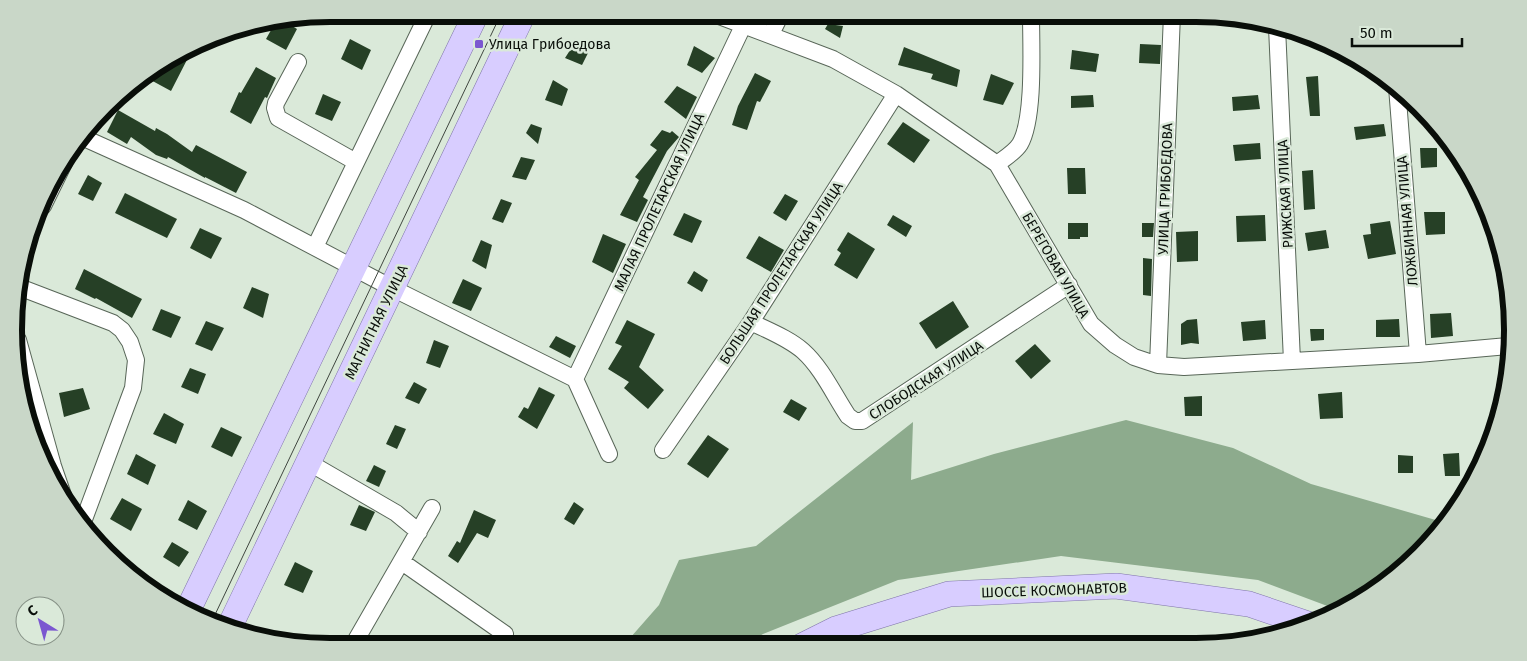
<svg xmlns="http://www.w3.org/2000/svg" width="1527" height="661" font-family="'Fira Sans',sans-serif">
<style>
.forest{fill:#8dab8d}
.building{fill:#264026}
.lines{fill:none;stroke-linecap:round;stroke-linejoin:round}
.street-casing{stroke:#586658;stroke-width:18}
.primary-casing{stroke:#7f75a9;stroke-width:26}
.street{stroke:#fff;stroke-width:16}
.primary{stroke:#d8cdff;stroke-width:25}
.tram{stroke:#404740;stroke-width:1}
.poi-dot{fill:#7b57d0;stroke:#dae9d9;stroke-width:2}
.labels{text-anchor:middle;stroke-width:5;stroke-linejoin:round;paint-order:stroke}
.poi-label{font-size:14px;fill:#090e09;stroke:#dae9d9;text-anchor:start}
.street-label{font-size:14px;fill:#090e09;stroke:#dae9d9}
.rim{fill:none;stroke:#090e09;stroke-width:6}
</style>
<rect width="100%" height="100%" fill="#dae9d9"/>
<path class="forest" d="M1126,420L1233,448L1311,484L1446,523L1405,569L1338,610L1258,580L1061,556L898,580L763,634L743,646H623L659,605L679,560L756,546L913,422L911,480L994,454Z"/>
<path class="building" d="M284,21L297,29L286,50L266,39L275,23Z
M828,24L843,26L840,38L825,29Z
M350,39L371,50L362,70L341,59Z
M574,44L588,53L582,65L565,58Z
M1140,44L1161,45L1160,64L1139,63Z
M694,46L715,58L702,73L687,65Z
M904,47L960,70L957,87L931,79L933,74L898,65Z
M1072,50L1099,54L1096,72L1070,69Z
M191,52L171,91L147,78L172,63Z
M256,67L276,78L267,98L265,97L251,124L230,112L239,92L241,93Z
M755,73L771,81L760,102L757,101L747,130L732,125L738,106Z
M991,74L1014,83L1003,105L983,100Z
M1318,76L1320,116H1310L1306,77Z
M553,80L568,89L562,106L545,100Z
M677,86L697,97L686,119L664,102Z
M323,94L341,102L332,121L315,114Z
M1093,95L1094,107L1071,108V96Z
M1258,95L1260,109L1233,111L1232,97Z
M118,110L155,131L156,128L167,134L192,152L196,145L247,172L236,193L205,177V178L168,157L167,159L156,155L131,137L127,144L107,132Z
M903,122L930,140L914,163L887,144Z
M531,124L542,128L538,144L526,133Z
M1384,124L1386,136L1356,140L1354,127Z
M662,130L670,133L672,131L679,137L667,151L643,197L648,200L637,222L620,215L639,180L635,177L657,150L650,145Z
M1260,143L1261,159L1235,161L1233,145Z
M1420,148H1437V167L1421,168Z
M521,157L535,160L526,180L512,177Z
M1067,168H1085L1086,194H1068Z
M1313,170L1315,209L1304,210L1302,171Z
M88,175L102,183L93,201L78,194Z
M125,193L177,219L167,238L115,213Z
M785,194L798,201L786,221L773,213Z
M501,199L512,203L503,223L492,219Z
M1424,212H1445V234L1426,235Z
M684,213L702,221L692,243L673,235Z
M893,215L912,226L906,237L887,225Z
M1265,215L1266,241L1237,242L1236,216Z
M1390,221L1396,254L1368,259L1363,235L1371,234L1370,224Z
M1068,223H1088V237H1080V239H1068Z
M1142,223H1154L1153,237H1142Z
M200,228L222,238L211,259L190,248Z
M1326,230L1329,248L1308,251L1305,233Z
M1198,231V261L1177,262L1176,232Z
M848,232L875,249L857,279L834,265L841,253L837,250Z
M603,234L626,244L613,273L592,262Z
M759,236L784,250L771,272L746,258Z
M481,240L492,245L486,269L472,261Z
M1143,258L1152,259L1151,296L1143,295Z
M84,269L142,299L132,318L96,298L95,299L75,289Z
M694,271L708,280L702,292L687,283Z
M463,279L482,288L471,311L452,303Z
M252,287L269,294L263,318L243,308Z
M953,301L969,327L936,349L919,323Z
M161,309L181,317L171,338L152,330Z
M1451,313L1453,336L1431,338L1430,314Z
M1197,319L1199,344L1191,343L1181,345V324L1187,320Z
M1399,319L1400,337H1376V320Z
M627,320L655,334L639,367L664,390L648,409L624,388L629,382L608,369L622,346L615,343Z
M1265,320L1266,339L1243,341L1241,322Z
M206,321L224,328L212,351L195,344Z
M1310,329H1324V340L1311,341Z
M556,336L576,346L570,358L549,347Z
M434,340L449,346L440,368L426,363Z
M1035,344L1051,361L1031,379L1015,361Z
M190,368L206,374L198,394L181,387Z
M414,382L427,389L419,404L405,398Z
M539,387L555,395L537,429L518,417L524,407L528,409Z
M83,388L90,409L64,417L59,393Z
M1342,392L1343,418L1320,419L1318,394Z
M1202,396V416H1185L1184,397Z
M791,399L807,408L799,421L783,412Z
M164,413L184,424L176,444L153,434Z
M395,425L406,429L397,449L386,444Z
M221,427L242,437L232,457L211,447Z
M708,435L729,449L708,478L687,464Z
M1459,453L1460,476H1445L1443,454Z
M136,454L156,465L148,485L127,474Z
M1398,455L1413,456V473H1398Z
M374,465L386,471L379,487L366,481Z
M122,498L142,509L131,531L110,519Z
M188,500L207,511L197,530L178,520Z
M574,502L584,509L574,525L564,519Z
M359,505L375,512L366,531L350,525Z
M474,510L496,520L488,538L477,533L458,563L448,556L457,541L460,543Z
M172,542L189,552L179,567L163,557Z
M295,562L313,571L303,593L284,585Z"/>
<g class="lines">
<g class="street-casing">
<path id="street" d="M714,14L833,59L896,94L997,164L1091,324L1115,345L1134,357L1158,365L1184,367L1418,354L1508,346
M829,14L846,16L853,14
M1277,27L1292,361
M771,34L781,14
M298,62L276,103L275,108L278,118L356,162
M1397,87L1418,354
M84,138L244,210L392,288L575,379L609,454
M997,164C1005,158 1015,152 1020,144C1035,118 1031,45 1031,14
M43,206L64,163
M315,247L428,14
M19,287L113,323L122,330L130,342L136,360L133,388L83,522
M751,322C769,331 788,338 803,351C822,368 834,395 848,416L855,421H862L1069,285
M18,340L53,466L64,498
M1158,365L1172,14
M575,379L743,26
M663,450L751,322L896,94
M308,462L396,513L419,532
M402,562L505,634
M352,647L432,508"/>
</g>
<g class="primary-casing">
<path id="primary" d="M189,608L476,14
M228,630L523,14
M802,646L836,629L949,594L1116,586L1249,604L1311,625"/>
</g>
<use href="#street" class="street"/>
<use href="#primary" class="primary"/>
<path class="tram" d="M212,621L501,14"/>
</g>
<rect class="poi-dot" x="474" y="39" width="10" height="10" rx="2.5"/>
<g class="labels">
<g class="poi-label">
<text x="489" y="49">Улица Грибоедова</text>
</g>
<g class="street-label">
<text transform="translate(1165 189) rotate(-88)" y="5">УЛИЦА ГРИБОЕДОВА</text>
<text transform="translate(1285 194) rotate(-93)" y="5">РИЖСКАЯ УЛИЦА</text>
<text transform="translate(659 202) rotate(-65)" y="5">МАЛАЯ ПРОЛЕТАРСКАЯ УЛИЦА</text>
<text transform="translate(1407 221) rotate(-95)" y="5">ЛОЖБИННАЯ УЛИЦА</text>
<text transform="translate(1056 265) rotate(60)" y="5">БЕРЕГОВАЯ УЛИЦА</text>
<text transform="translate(781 273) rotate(-57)" y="5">БОЛЬШАЯ ПРОЛЕТАРСКАЯ УЛИЦА</text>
<text transform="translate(376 322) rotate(-64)" y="5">МАГНИТНАЯ УЛИЦА</text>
<text transform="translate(926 380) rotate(-33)" y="5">СЛОБОДСКАЯ УЛИЦА</text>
<text transform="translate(1054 590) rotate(-2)" y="5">ШОССЕ КОСМОНАВТОВ</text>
</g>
</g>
<path d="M0 0H1527V661H0ZM330 22H1196A308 308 0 0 1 1504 330V330A308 308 0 0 1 1196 638H330A308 308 0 0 1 22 330V330A308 308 0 0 1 330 22Z" fill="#c9d7c8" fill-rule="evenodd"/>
<path class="rim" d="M330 22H1196A308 308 0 0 1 1504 330V330A308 308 0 0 1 1196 638H330A308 308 0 0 1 22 330V330A308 308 0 0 1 330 22Z"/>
<g transform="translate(40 621) rotate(323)"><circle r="24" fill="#dae9d9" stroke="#869186"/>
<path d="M0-4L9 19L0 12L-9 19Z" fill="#7b57d0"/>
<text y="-8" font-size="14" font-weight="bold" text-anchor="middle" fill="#090e09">С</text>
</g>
<path d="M1352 38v8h110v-8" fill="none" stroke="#090e09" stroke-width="2.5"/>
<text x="1360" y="38" font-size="15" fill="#090e09" stroke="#dae9d9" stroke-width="4" paint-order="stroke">50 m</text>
</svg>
